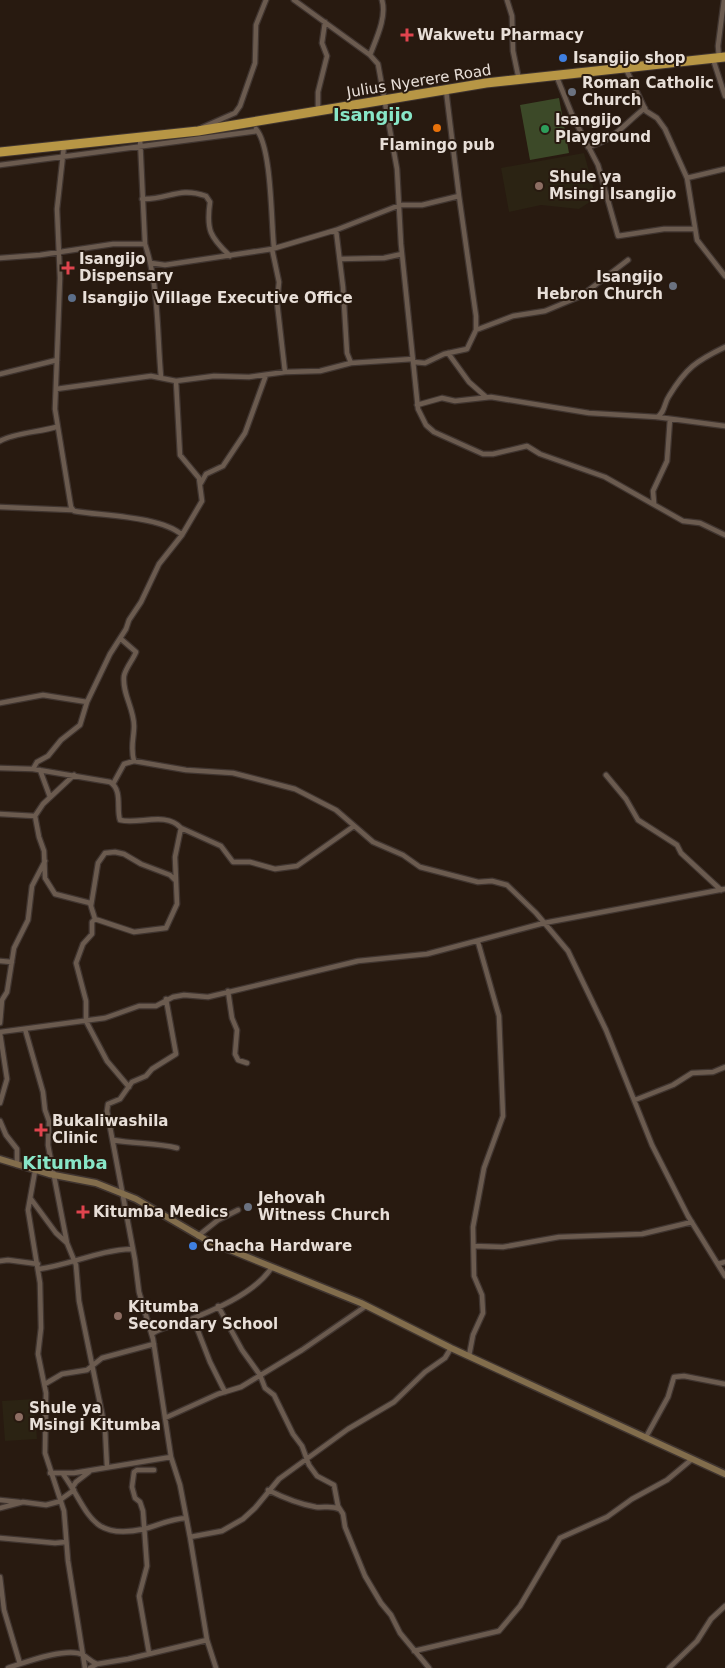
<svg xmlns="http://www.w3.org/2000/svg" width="725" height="1668" font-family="'DejaVu Sans',sans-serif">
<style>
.commercial{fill:#2b2313}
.green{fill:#3c4928}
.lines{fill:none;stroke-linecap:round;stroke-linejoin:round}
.street-casing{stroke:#403530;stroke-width:7}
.secondary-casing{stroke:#403530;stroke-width:9}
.highway-casing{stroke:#403530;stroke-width:11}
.street{stroke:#6b5b4f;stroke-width:4.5}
.secondary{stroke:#826d4c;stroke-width:6}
.highway{stroke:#b79645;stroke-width:9}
.health-dot{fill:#e0444e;stroke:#281a10;stroke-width:2}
.shop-dot{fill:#3f7fe0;stroke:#281a10;stroke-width:2}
.worship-dot{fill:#6b7280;stroke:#281a10;stroke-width:2}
.food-dot{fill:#e8710a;stroke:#281a10;stroke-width:2}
.leisure-dot{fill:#2e9e5b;stroke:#281a10;stroke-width:2}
.education-dot{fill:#8d6e63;stroke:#281a10;stroke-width:2}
.service-dot{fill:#5c6f8a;stroke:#281a10;stroke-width:2}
.labels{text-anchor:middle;stroke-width:4;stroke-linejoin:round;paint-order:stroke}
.poi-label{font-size:15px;font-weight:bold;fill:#e8dfd8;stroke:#281a10;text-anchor:start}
.street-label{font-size:15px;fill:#e8dfd8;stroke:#281a10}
.quarter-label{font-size:18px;font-weight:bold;fill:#88e6c7;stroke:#281a10}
</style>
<rect width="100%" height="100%" fill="#281a10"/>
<path class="commercial" d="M584,153L596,198L579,209L541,205L509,212L501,168Z
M34,1399L37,1439L5,1441L2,1401Z"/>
<path class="green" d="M559,98L569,153L530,160L520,105Z"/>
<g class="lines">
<g class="street-casing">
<path id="street" d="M294,0L370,55L378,64L397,169L401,244L418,409L426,425L434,432L483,454H493L527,446L540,454L605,477L683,521L700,523L725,535
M507,0L512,16L513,51L519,80
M370,55C376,39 387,17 382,0
M719,58L718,46L724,0
M713,59L725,96
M626,69L646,111L657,118L665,129L687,178L697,240L725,276
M556,75L573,117L598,165L618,236L664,229H693
M446,90L459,196
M318,111V92L327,56L322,43L325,22
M201,128L235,113L240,106L255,63L256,25L266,0
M256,129C272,147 271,222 274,248
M140,138L145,244
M64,146L57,209L60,278L55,409L71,507L74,511C102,516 161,516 182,535
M588,147C616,139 624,124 645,108
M0,165L257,131
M687,178L725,169
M142,199C169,200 178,186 206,196L210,202C206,230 210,237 230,256
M336,230L343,287L347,353L351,363
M272,249L279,282L277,302L285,372
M0,258L40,255L113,244H145C159,286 157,333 161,377
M340,259L384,258L402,254
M151,263L165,265L272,249L336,230L400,205H422L459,196L476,316V330L467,349L444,354L425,363L413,362
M476,330L513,316L545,311L581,296L628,260
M448,353L469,382L486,397
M0,374L57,360
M56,389L151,376L176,381L214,376L249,377L285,372L320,371L351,363L413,359
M417,405L442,398L455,401L491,397L589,413L657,417L725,426
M657,417C665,413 664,403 669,396C686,368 696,361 725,347
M0,441C14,433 40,432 56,427
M201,483L206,474L223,466L245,433L266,375
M654,503L653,491L667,461L670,419
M0,507L72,510
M121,639L136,652C133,660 126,667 124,676C122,694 134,708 134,726C134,738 130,748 134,761
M0,703L43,695L87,702
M0,768L33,769L110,782C123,790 116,809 120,820C138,825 166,811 181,828L175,857L177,904L166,928L134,932L95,919L92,922V934L83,944L76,963L86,1001V1021L107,1061L129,1087
M33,769L37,762L48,756L61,740L80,725L87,702L110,654L126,629L129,620L141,602L159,564L182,535L202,501L199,478L180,455L176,381
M40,770L50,797
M74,775L43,804L35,816L39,837L44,851L45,878L55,894L90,903L95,919
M606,775L626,799L638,820L677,845L681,853L721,890
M113,784L124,764L134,761L186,770L233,773L295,789L336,810L373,842L403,855L420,867L478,882L492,881L507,885L536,913L568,951L606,1030L652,1145L688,1216L725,1276
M0,814L35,816
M181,828L221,846L233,862H250L275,869L297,866L354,826
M91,906L98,863L105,853L115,852L124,854L141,864L170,875L175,880
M0,961L12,962
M228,991L232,1018L237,1030L235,1054L238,1060L247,1063
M166,999L176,1054L152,1069L146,1076L132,1082L120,1099L108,1104L107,1111L135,1260L139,1292L153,1339L171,1457L180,1485L190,1537L207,1640L216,1668
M0,1023L2,1000L7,992L14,948L28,920L32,886L45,861
M25,1029L43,1092L45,1110L49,1121L48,1145L67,1243
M0,1032L105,1018L139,1006H156L173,997L184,995L208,997L358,961L427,954L544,923L725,889
M0,1033L7,1079L0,1103
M635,1100L673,1085L692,1073L713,1072L725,1067
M0,1121L6,1135L17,1149V1165
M113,1140C135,1144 157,1143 177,1148
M35,1171L28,1210L40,1283L41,1328L38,1354L46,1393L45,1453L64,1511L68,1561L85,1668
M31,1199L56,1233L67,1243L76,1265L79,1301L105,1428L107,1467
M198,1236L218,1220L238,1210
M474,1246L503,1247L559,1237L642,1234L692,1222
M0,1261L8,1260L38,1264
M718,1264L725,1262
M39,1269C70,1265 99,1250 132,1249
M218,1306L242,1350L260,1375L265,1388L274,1395L293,1434L302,1446L309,1465L317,1476L334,1485L338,1506L343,1514L345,1527L365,1576L381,1603L391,1615L400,1633L429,1668
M193,1318L210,1362L225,1392
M152,1334C160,1327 171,1327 181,1323C210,1312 255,1294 272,1267
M469,1356L473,1335L483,1313L482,1295L474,1276L473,1227L484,1168L503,1116L499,1016L478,942
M45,1384L62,1374L87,1370L102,1358L154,1344
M165,1418L218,1394L241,1387L302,1350L366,1306
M646,1437L668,1397L674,1377L684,1376L725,1384
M50,1473H74L171,1457
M63,1474C89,1510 89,1541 144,1529C159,1525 170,1519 186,1518
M72,1488L76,1482L89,1472
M268,1490C284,1498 298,1504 316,1507C324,1508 331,1505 339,1509
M0,1500L19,1502
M60,1500L74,1490
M0,1508L23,1502L46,1505L61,1501
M190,1537L222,1531L243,1519L255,1508L279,1479L348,1429L394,1402L425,1372L445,1358L451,1348
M0,1538L55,1543L66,1542
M0,1577L4,1610L20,1664
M414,1651L499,1631L520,1606L560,1538L607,1517L632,1499L667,1480L691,1460
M149,1653L139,1596L147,1566L143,1511L140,1502L135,1498L132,1487L134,1472L137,1470H154
M8,1668C23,1663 68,1646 83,1655C88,1658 91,1662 97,1664
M90,1668L97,1664L128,1659L207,1640
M669,1668L697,1641L711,1619L725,1606"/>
</g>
<g class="secondary-casing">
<path id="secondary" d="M0,1159L49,1174L96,1183L136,1199L208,1241L361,1303L451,1348L725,1474"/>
</g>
<g class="highway-casing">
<path id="highway" d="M0,152L198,131L486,83L725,57"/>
</g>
<use href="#street" class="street"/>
<use href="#secondary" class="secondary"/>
<use href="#highway" class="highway"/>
</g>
<g class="health-dot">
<path d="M404.5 27.5h5v5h5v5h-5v5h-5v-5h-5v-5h5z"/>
<path d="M65.5 260.5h5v5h5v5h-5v5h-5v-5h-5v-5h5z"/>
<path d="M38.5 1122.5h5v5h5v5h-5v5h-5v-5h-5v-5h5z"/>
<path d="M80.5 1204.5h5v5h5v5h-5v5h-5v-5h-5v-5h5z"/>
</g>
<g class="shop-dot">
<circle cx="563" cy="58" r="5"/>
<circle cx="193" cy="1246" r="5"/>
</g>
<g class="worship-dot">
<circle cx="572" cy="92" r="5"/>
<circle cx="673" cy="286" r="5"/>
<circle cx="248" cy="1207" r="5"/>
</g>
<circle class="food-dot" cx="437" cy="128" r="5"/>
<circle class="leisure-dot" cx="545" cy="129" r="5"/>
<g class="education-dot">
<circle cx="539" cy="186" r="5"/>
<circle cx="118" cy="1316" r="5"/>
<circle cx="19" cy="1417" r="5"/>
</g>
<circle class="service-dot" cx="72" cy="298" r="5"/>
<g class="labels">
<g class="poi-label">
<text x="417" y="40">Wakwetu Pharmacy</text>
<text x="573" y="63">Isangijo shop</text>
<text x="582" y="88">Roman Catholic<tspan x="582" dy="17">Church</tspan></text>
<text x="555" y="125">Isangijo<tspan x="555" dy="17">Playground</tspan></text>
<text x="437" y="150" text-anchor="middle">Flamingo pub</text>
<text x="549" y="182">Shule ya<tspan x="549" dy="17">Msingi Isangijo</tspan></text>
<text x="79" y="264">Isangijo<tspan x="79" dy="17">Dispensary</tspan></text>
<text x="663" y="282" text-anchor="end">Isangijo<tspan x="663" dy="17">Hebron Church</tspan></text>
<text x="82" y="303">Isangijo Village Executive Office</text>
<text x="52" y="1126">Bukaliwashila<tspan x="52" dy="17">Clinic</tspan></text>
<text x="258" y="1203">Jehovah<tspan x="258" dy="17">Witness Church</tspan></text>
<text x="93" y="1217">Kitumba Medics</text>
<text x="203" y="1251">Chacha Hardware</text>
<text x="128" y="1312">Kitumba<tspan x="128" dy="17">Secondary School</tspan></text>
<text x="29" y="1413">Shule ya<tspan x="29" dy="17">Msingi Kitumba</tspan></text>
</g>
<g class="street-label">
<text transform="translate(419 81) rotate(-9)" y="5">Julius Nyerere Road</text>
</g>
<g class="quarter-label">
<text x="373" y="121">Isangijo</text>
<text x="65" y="1169">Kitumba</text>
</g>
</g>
</svg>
